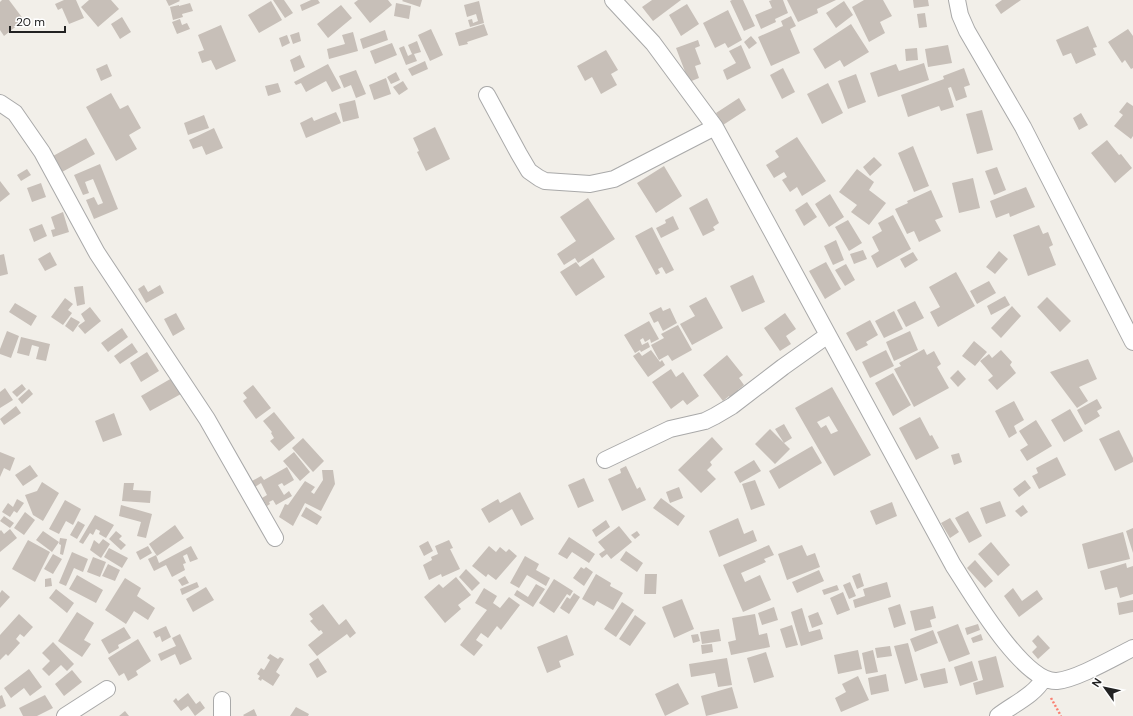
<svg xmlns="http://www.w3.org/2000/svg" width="1133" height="716" font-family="'DM Sans',sans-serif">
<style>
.building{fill:#c7bfb8;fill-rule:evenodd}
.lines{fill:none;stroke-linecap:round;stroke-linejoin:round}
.street-casing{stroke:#a9a9a9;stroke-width:18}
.path{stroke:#fa8072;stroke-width:2.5;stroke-dasharray:2 2;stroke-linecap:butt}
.street{stroke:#fff;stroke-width:16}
</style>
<rect width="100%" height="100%" fill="#f2efe9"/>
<path class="building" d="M2,0H9L24,20L4,36L0,30V2Z
M64,0H76L84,18L69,24L62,8L58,10L55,4Z
M89,0H111L119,9L98,27L81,7Z
M166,0H179L180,1L169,6Z
M273,0H284L293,13L285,18Z
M311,0H318L320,3L302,11L300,5Z
M358,0H388L392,5L370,23L354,3Z
M403,0H422L420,7L402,1Z
M652,0H681L653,21L642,7Z
M732,0H743L755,26L744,31L730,1Z
M772,0H783L788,13L775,19L776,22L761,29L755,15L772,8L769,1Z
M787,0H836L817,9L818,13L798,22Z
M864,0H883L892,16L880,22L885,33L869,42L852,7Z
M913,0H928L929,6L914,8Z
M1002,0H1021L1001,14L995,5Z
M271,1L282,20L259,33L248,15Z
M479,1L484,23L470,27L468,20L472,19L473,23L478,21L476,14L467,17L464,5Z
M844,1L853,15L836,28L826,13Z
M190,3L193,11L182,14L183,17L173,20L170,7L179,5V6Z
M396,3L411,6L409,19L394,16Z
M687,4L699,24L681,36L669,15Z
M341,5L352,18L328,38L317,24Z
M728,10L742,40L728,48L725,43L715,48L703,23Z
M925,13L927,27L919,28L917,14Z
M791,16L796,26L790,29L800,53L771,66L758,37L783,26L781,21Z
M122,17L131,32L120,39L111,24Z
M180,19L182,25L187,23L190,29L177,34L172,22Z
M484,24L488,35L467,42L468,44L459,46L455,33Z
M851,24L869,52L844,67L840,60L825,69L813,49Z
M221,25L236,61L216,70L211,60L202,63L198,52L204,50L198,35Z
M1088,26L1097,47L1093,48L1096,55L1076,64L1071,53L1063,56L1056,40Z
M431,29L443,55L430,61L418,35Z
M1128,29L1133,36V68L1131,69L1125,60L1122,63L1108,42Z
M385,30L388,40L363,49L360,39Z
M299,32L301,41L293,44L290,35Z
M353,32L358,51L329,59L327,49L345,44L342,35Z
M287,35L290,43L282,47L279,38Z
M751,36L757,43L749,49L744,42Z
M698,40L700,46L695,48L701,64L695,66L699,78L689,82L676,48Z
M417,41L421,52L414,54L417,61L406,65L399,48L404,46L408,56L412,54L408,45Z
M392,43L397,55L375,64L370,51Z
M741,45L751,68L727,80L723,70L736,63L729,51Z
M948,45L952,63L928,67L925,49Z
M917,48L918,60L906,61L905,49Z
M606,50L618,70L611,74L617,85L601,94L592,77L585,81L577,66Z
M300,55L305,67L294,72L290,60Z
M425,61L428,69L412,76L408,69Z
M924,63L929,80L878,97L870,73L896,64L899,71Z
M107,64L112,76L101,81L96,69Z
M328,64L341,88L332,92L326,81L306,92L301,83L296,85L294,82Z
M783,68L795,92L782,99L770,75Z
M964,68L970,85L964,87L967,97L956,101L951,87L948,88L954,107L941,111L939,106L908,117L901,95L944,79L943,76Z
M356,70L366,94L356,98L351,85L344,88L339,76Z
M396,72L400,80L391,84L387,77Z
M856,74L866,102L848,109L838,81Z
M386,78L391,94L374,100L369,85Z
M403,81L408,89L399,95L393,87Z
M278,83L281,92L268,96L265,86Z
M828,83L843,113L822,124L807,94Z
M111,93L120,109L128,105L141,128L129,135L137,149L116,161L86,107Z
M739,98L746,110L723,125L716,113Z
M355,100L359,118L343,122L339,104Z
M1127,102L1133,106V136L1131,139L1114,126L1123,115L1119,112Z
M982,110L993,150L977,154L966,114Z
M336,112L341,123L306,138L300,123L312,117L314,121Z
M1081,113L1088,125L1079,130L1073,118Z
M204,115L209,128L188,135L184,123Z
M435,127L450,159L426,171L417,152L419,151L413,138Z
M214,128L223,148L206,155L202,146L193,149L189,140Z
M797,137L826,181L802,196L797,187L790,192L782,180L787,177L784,172L774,178L766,165L779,157L775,151Z
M86,138L95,154L62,172L53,156Z
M1107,140L1119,155L1121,154L1132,168L1115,183L1091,153Z
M913,146L929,186L914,192L898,153Z
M874,157L882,165L870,176L863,167Z
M100,164L118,209L94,219L86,200L94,197L98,205L103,203L93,179L85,182L89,193L83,195L74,175Z
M664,166L682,196L656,213L637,183Z
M997,167L1006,190L994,195L985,171Z
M27,169L31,175L21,181L17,175Z
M857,169L874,182L869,190L886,203L869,225L851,212L857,205L839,192Z
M973,178L980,208L959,213L952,183Z
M0,181L10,194L0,202Z
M41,183L46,197L32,202L27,188Z
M1026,187L1035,207L1010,217L1009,213L996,218L990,201Z
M931,190L943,217L935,220L941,231L919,242L914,231L907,234L895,209L908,203L907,201Z
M830,194L844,217L829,227L815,204Z
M588,198L615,239L578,263L575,258L564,265L557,254L576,241L560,217Z
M707,198L719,223L713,227L715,230L703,236L689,208Z
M807,202L817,217L804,226L795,210Z
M63,212L69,232L53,237L51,230L55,229L51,217Z
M893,215L911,249L877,268L871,256L879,251L872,237L882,231L878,223Z
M673,216L679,229L661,238L656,228L666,223L665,220Z
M848,220L862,243L849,251L835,227Z
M42,224L47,236L34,242L29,229Z
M1039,225L1043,234L1048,232L1053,245L1049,247L1056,265L1028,276L1013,235Z
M652,227L674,270L666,274L662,267L658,269L660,273L656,275L635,236Z
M836,240L844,260L833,265L824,246Z
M863,250L867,259L854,264L850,254Z
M999,251L1008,259L995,274L986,267Z
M50,252L57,265L45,271L38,259Z
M913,252L918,260L905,268L900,259Z
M4,254L8,274L0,276V255Z
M593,258L605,277L576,296L560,272L576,262L580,267Z
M826,262L841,289L825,299L809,271Z
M846,264L855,280L845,286L835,270Z
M956,272L975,306L938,327L930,312L940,307L929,287Z
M753,275L765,302L742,312L730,286Z
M989,281L996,293L977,304L970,291Z
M144,285L148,292L160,285L164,293L146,303L138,289Z
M83,286L85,304L77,306L74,287Z
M1005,296L1010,305L991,315L987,306Z
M706,297L723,328L692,345L680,324L695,316L689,306Z
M1047,297L1071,321L1060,332L1037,307Z
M65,298L73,304L68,310L72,313L63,325L51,317Z
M915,301L924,318L906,327L897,310Z
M15,303L37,316L31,326L9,312Z
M1012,306L1021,316L1001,338L991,328Z
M90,307L101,321L85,334L78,326L85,321L81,314Z
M661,307L663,311L670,308L677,323L663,331L658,321L654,323L649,313Z
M894,311L903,329L884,338L875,321Z
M176,313L185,329L173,336L164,319Z
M785,313L796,329L786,336L791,344L780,351L764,328Z
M71,317L80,322L73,332L65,326Z
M870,320L878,335L866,342L868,345L856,351L846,333Z
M649,321L659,339L651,343L650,339L645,342L643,338L640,340L642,345L648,342L650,347L641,352L640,350L635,353L624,335Z
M678,325L692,350L672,361L668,355L659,360L651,345L664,338L661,334Z
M122,328L128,337L108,352L101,343Z
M7,331L19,336L11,358L0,354V349Z
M910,331L918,350L894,361L886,342Z
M21,337L50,344L46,361L36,359L39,347L32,345L29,356L17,353Z
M974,341L987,352L975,366L962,356Z
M132,343L138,352L120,364L114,356Z
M924,349L927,355L934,351L941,364L937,367L949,388L914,407L894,369L901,366L899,363Z
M651,350L660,362L662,360L665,365L648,377L633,356L639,352L642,356Z
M886,350L894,366L870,378L862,362Z
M1001,350L1012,362L1010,365L1016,373L997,390L988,380L993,376L980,361L989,354L992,358Z
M147,352L159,371L141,382L130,363Z
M727,355L743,375L739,378L744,385L738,390L740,393L732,400L729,396L723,401L703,375Z
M1088,359L1097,379L1079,387L1088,401L1077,408L1050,372Z
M671,369L676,377L683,372L699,396L687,405L683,400L671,409L652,382Z
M958,370L966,379L958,387L950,378Z
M893,373L911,405L893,416L875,383Z
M172,378L181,394L150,411L141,396Z
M22,384L26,389L17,397L12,392Z
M253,385L271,408L256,419L243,401L247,398L243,393Z
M832,387L871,455L834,476L795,408ZM829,416L838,431L831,434L826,425L821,428L817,422Z
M5,388L13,400L0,408V392Z
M29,389L33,394L22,404L18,399Z
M1097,399L1102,408L1097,411L1100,416L1085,425L1077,410Z
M1014,401L1024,420L1014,426L1017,433L1009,438L995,411Z
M16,406L21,413L4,425L0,419Z
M1070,409L1083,431L1064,442L1051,420Z
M274,412L295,438L279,451L270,441L274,438L271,433L272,432L263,421Z
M114,413L122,435L103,442L95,421Z
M920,417L930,436L932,435L939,448L916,460L899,428Z
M1036,420L1052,446L1027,461L1020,450L1028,445L1019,431Z
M784,424L792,438L784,443L775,429Z
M770,429L790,449L775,464L755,444Z
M1119,430L1133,458V462L1115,471L1099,439Z
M712,437L723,449L710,462L712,465L707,470L716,479L701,493L678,470Z
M303,438L324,461L313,472L292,448Z
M812,446L822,463L779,489L769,471Z
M0,452L15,458L10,471L4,468L0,477Z
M294,452L310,472L300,481L283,461Z
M959,453L962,462L954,465L951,455Z
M1057,457L1066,475L1039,489L1032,476L1038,473L1036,468Z
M754,460L761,471L740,483L734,472Z
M30,465L38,476L23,486L15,475Z
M626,466L637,489L640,487L646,500L622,511L608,479L621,473L620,469Z
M287,467L294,480L284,486L282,483L278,485L284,495L289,491L292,496L276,505L273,500L269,502L270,504L267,506L262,498L267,495L261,483L255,487L252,481L261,476L264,480Z
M322,470H333L335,484L321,511L305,503L293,526L279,517L285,504L288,505L305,481L315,487L311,492L314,494L323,480Z
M584,478L594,501L578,508L568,485Z
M755,480L765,505L751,510L742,484Z
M1025,480L1031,488L1019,497L1013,489Z
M42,482L59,493L43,521L33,515L25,495L37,491Z
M124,483H134L133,490L151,491L150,503L122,501Z
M679,487L683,498L670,503L666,492Z
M520,492L534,519L521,526L512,509L489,523L481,509L498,499L500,503Z
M661,498L685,516L678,526L653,508Z
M17,499L24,503L17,513L14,511L10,517L2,512L8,503L13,507Z
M65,500L81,509L73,525L66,521L59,534L49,529Z
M1000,501L1006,516L986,524L980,508Z
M892,502L897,516L876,525L870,511Z
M121,505L152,514L146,538L137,536L141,522L119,516Z
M1023,505L1028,512L1021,517L1015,511Z
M306,507L322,517L317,525L301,516Z
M968,511L982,536L969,543L955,518Z
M25,512L35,520L24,535L14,528Z
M95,515L114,525L106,538L99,534L100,531L96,529L93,535L90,533L83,544L79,542Z
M4,516L14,523L10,528L0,521Z
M738,518L744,534L753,530L757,541L719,557L709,531Z
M950,518L959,532L950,538L941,523Z
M606,520L610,527L596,537L592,530Z
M78,521L85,525L77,539L70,535Z
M175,525L184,538L157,556L149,544Z
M619,526L632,542L611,559L607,554L602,558L599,554L605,550L598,542Z
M1133,528V553L1126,531Z
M10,529L17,538L0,552V531L1,530L4,534Z
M43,531L59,542L52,552L36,540Z
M116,531L122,536L119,539L126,545L121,550L109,539Z
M637,531L640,535L635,539L631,535Z
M1123,532L1130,559L1088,569L1082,544Z
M569,537L595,554L589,563L572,552L567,559L558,554Z
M60,538L67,539L63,555L60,554L61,545L59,544Z
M103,539L110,544L101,558L90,550L94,540L99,544Z
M28,540L50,552L35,582L12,569Z
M449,540L453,548L450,549L460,569L442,577L441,574L429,580L423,565L432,560L431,557L438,554L435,546Z
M428,541L433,551L424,556L419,546Z
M991,542L1010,565L998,576L978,554Z
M769,545L774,555L764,559L766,562L741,573L745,582L760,575L771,600L743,612L723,565Z
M802,545L807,556L815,553L820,567L787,580L778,554Z
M148,546L152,553L140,560L136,552Z
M191,546L198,559L190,562L187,554L183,556L186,563L183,564L185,570L172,577L166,565L154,571L148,559L156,555L159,563Z
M489,546L496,552L500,547L506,552L509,549L517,556L496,580L488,574L486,577L472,566Z
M109,548L128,558L122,568L104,557Z
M626,551L643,563L637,572L620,560Z
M72,552L88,559L83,572L74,568L66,586L59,583Z
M53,554L62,559L53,574L44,569Z
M525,556L539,564L536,570L550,578L546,586L527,575L519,588L510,583Z
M93,557L106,562L100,577L87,572Z
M975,560L993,581L985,588L967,568Z
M1126,563L1127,568L1133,566V594L1120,598L1117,587L1105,590L1100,571Z
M108,564L120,570L115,581L102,576Z
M581,567L584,569L586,567L593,572L584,586L573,578Z
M466,569L480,583L472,591L459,577Z
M819,570L824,581L797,593L792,582Z
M860,573L864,586L857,589L852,576Z
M596,574L611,583L610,586L623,593L613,610L597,601L594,606L582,599Z
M645,574H657L656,594H644Z
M77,575L103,590L96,603L69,589Z
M185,576L189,583L182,586L178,580Z
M456,577L471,595L458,605L461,609L445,623L424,597L439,584L443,588Z
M51,578L52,586L45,587V579Z
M125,578L141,588L137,596L155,608L148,620L134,611L126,624L105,610Z
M554,579L573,591L570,596L567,594L554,613L539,603Z
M197,582L199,587L182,595L180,589Z
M850,582L856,596L849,599L843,585Z
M887,582L891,597L855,608L853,600L865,596L863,589Z
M536,584L545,589L533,607L514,595L517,590L528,597Z
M837,585L839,590L824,595L822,590Z
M206,587L214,600L193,612L186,599Z
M484,588L497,596L493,603L500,608L509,597L520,605L501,630L497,626L488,638L481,633L476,640L483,645L474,656L460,645L487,610L475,603Z
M1013,588L1022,601L1037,590L1043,599L1019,617L1004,596Z
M56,589L74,603L67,613L49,598Z
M2,590L10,597L0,608V593Z
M843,592L850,610L837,615L830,598Z
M574,593L580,597L569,614L560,608L567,597L570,599Z
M682,599L694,629L674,638L662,607Z
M1133,600V612L1119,615L1117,603Z
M622,602L634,610L616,637L604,629Z
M323,604L339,625L346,619L356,633L350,638L347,634L317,656L308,645L323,633L321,630L319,631L310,621L313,619L309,614Z
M900,604L906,624L894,628L888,608Z
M933,606L936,618L930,620L932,627L915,631L910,611Z
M774,607L778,620L762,625L758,613Z
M802,608L809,632L820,629L823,639L801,646L791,612Z
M77,612L94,623L84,640L91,644L82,657L58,641Z
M818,612L823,624L812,628L808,616Z
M19,614L33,627L24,637L20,634L16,639L20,643L8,656L6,654L0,660V635Z
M755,614L759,635L767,633L770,647L731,655L728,642L736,640L732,618Z
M635,615L646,623L630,646L619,639Z
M958,624L970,654L949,662L937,632Z
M978,624L980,630L967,635L965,628Z
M792,625L798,645L786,648L780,629Z
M166,626L171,637L162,642L160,636L156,638L153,632Z
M124,627L131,638L118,645L119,648L109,654L101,640Z
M719,629L721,641L702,644L700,632Z
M933,630L938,643L915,652L910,639Z
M180,634L192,659L180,665L175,654L161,661L158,654L176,646L172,638Z
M698,634L700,641L693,643L691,635Z
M981,634L983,640L973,643L971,638Z
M567,635L574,655L559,661L561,667L547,673L537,647Z
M1038,635L1050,648L1038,659L1032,652L1037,647L1032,641Z
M138,639L151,661L136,671L138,675L128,681L124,673L119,676L108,658Z
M53,642L74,664L67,671L61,665L49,676L42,669L50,661L42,653Z
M908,643L918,680L905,684L894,646Z
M712,644L713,652L702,654L701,645Z
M890,646L892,656L877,658L875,648Z
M858,650L862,669L838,674L834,655Z
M873,650L878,672L866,674L862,653Z
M766,652L774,677L754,683L747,658Z
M270,654L278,659L280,657L284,659L276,672L280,675L273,686L262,679L261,681L258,679L260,676L257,674L261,668L264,670L270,660L267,658Z
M996,656L1004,687L976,695L973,683L983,680L978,661Z
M318,658L327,672L317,678L309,664Z
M727,658L732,685L718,687L715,673L691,677L689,664Z
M972,661L978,680L960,686L954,667Z
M945,668L948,683L924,688L920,674Z
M29,669L42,687L30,696L24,688L11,698L4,688Z
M72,670L82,682L64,696L55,684Z
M886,674L889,691L871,695L868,678Z
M858,676L869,700L841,712L835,698L846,692L842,684Z
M678,683L689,704L665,716L655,694Z
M732,687L738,708L706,716L701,696Z
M188,693L196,704L200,701L205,708L195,716L188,706L181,711L173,701L176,698L178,701Z
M2,695L6,706L0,709V696Z
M45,695L53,708L37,716H23L19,708Z
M296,707L309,714L308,716H290Z
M254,709L257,716H244L243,715Z
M125,711L129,716H119Z"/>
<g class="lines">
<g class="street-casing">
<path id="street" d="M613,0L653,43L715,127L953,565C970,591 1023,683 1057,681C1077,679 1113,658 1133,648
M957,0L960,15L967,31L1023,127L1133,342
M487,95L519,154L529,171L539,178L545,181L590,184L614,179L715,127
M0,103L15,113L42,152L97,253L207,419L275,538
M605,460L670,429L705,421L715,416L732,406L783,367L828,335
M222,700V716
M65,716L107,689
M998,716C1013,704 1034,696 1044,678"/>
</g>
<path class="path" d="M1051,698L1061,716"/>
<use href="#street" class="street"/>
</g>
<g transform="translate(1105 688) rotate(303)" stroke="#ffffff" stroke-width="3" paint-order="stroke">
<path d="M0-3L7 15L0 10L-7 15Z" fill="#222222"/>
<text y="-6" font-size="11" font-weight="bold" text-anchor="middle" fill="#222222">N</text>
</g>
<path d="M10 26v6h55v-6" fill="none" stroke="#222222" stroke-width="2"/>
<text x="16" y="26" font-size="12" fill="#222222" stroke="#ffffff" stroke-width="3" paint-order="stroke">20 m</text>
</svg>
